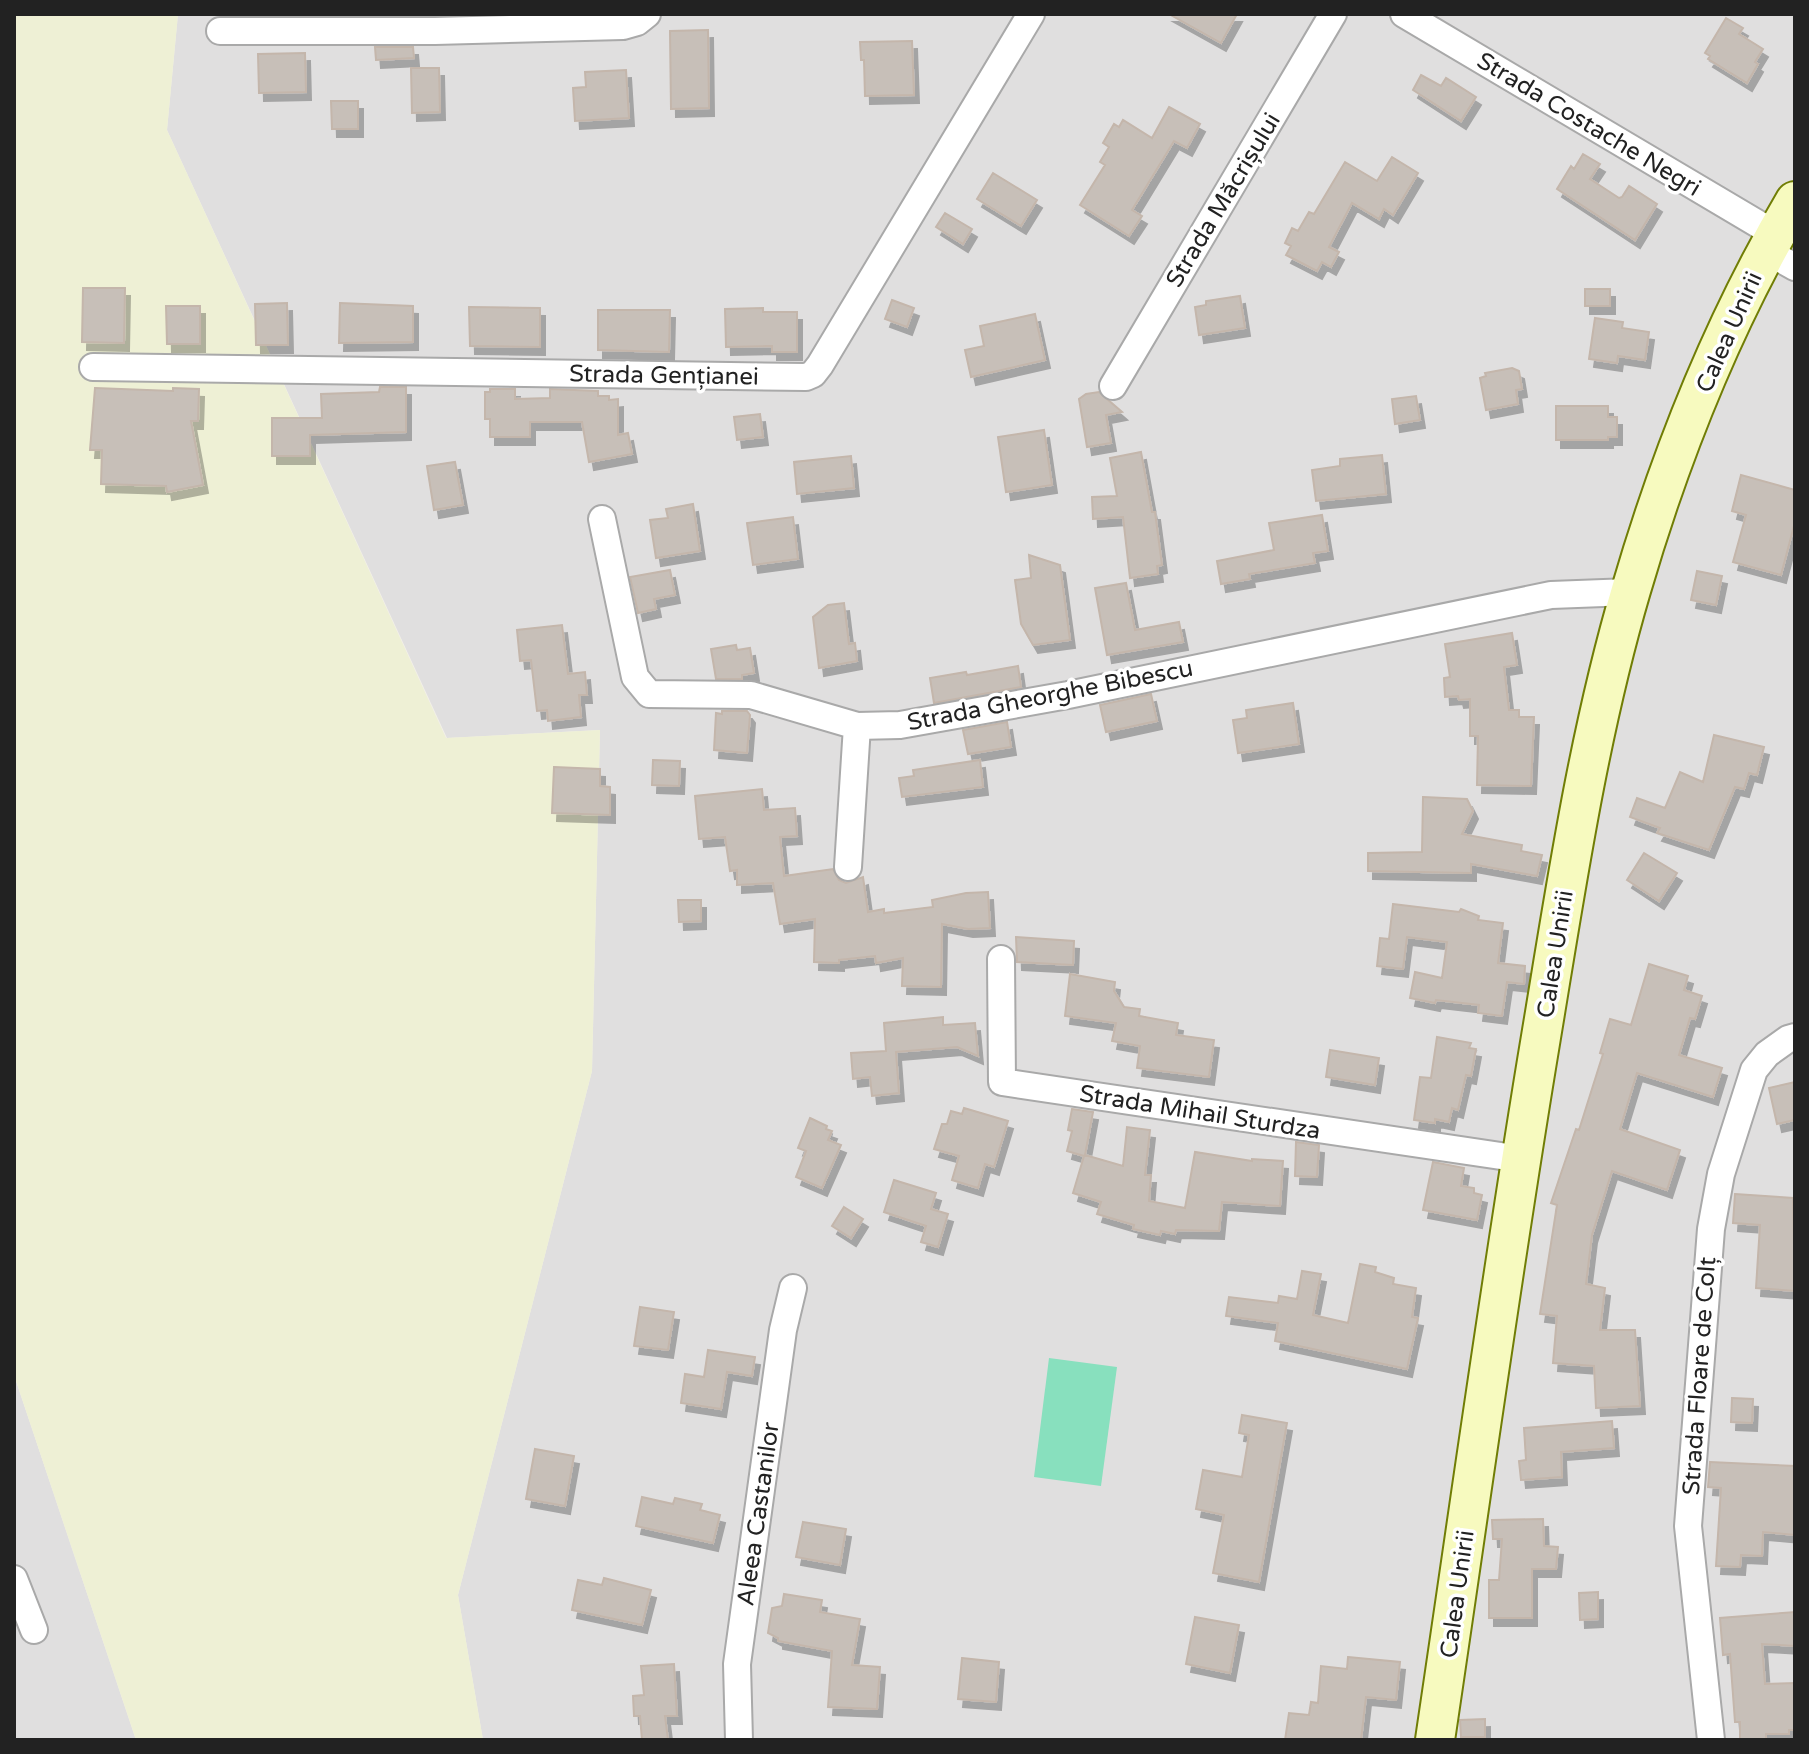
<svg xmlns="http://www.w3.org/2000/svg" width="1809" height="1754" font-family="'Varela Round',sans-serif">
<style>
.residential{fill:#e0dfdf}
.farmland{fill:#eef0d5}
.pitch{fill:#88e0be}
.building{fill:#c7bfb8;stroke:#c4b6ab;stroke-width:2;filter:url(#shadow)}
.lines{fill:none;stroke-linecap:round;stroke-linejoin:round}
.minor-casing{stroke:#a9a9a9;stroke-width:30}
.secondary-casing{stroke:#707d05;stroke-width:42}
.minor{stroke:#fff;stroke-width:26}
.secondary{stroke:#f7fabf;stroke-width:38}
.labels{text-anchor:middle;stroke-width:7;stroke-linejoin:round;paint-order:stroke}
.street-label{font-size:24px;fill:#222;stroke:#fff}
</style>
<defs>
<filter id="shadow"><feDropShadow dx="5" dy="8" stdDeviation="0" flood-color="#0004"/></filter>
</defs>
<rect width="100%" height="100%" fill="#f2efe9"/>
<path class="residential" d="M178,14H1795V1740H483L458,1595L592,1071L600,730L447,738L167,130Z
M14,1375L136,1740H14Z"/>
<path class="farmland" d="M14,14H178L167,130L446,738L600,730L592,1071L458,1595L483,1740H136L14,1375Z"/>
<path class="pitch" d="M1049,1358L1117,1367L1101,1486L1034,1477Z"/>
<path class="building" d="M1169,14H1237L1221,43Z
M1726,18L1743,28L1739,34L1763,49L1755,62L1758,64L1747,83L1708,59L1710,56L1705,53Z
M708,30L709,108L671,109L670,31Z
M912,41L914,95L865,96L864,60H861L860,42Z
M375,47H413L414,58L376,60Z
M305,53L306,92L259,93L258,54Z
M411,68H439L440,112L412,113Z
M626,70L629,118L575,121L573,88L586,87L585,72Z
M1421,75L1441,86L1446,78L1476,97L1461,121L1413,90Z
M331,101H358V129H332Z
M1169,107L1200,124L1187,148L1174,141L1132,210L1142,216L1129,236L1080,205L1105,165L1100,162L1109,147L1103,143L1114,124L1119,127L1123,120L1152,138Z
M1583,154L1600,164L1590,179L1619,198L1622,197L1629,186L1657,204L1635,240L1557,189L1571,166L1574,169Z
M1392,157L1418,173L1393,215L1384,209L1379,219L1352,203L1329,247L1339,252L1331,267L1322,262L1317,271L1286,255L1291,246L1285,243L1292,228L1298,231L1309,212L1314,214L1345,162L1377,181Z
M993,173L1037,200L1021,226L977,199Z
M945,213L972,229L963,244L936,227Z
M83,288H125L124,343L82,342Z
M1585,289H1610V306H1585Z
M1240,296L1245,328L1199,335L1195,307L1206,305V301Z
M892,300L914,308L907,327L885,319Z
M287,303L288,345H256L255,304Z
M340,303L413,306V342L339,343Z
M166,306H200V344H167Z
M469,307L540,308V347L470,346Z
M763,308V312H797V352H772V346L726,347L725,309Z
M598,310H670L669,352L598,350Z
M1035,314L1045,360L971,377L965,350L984,346L980,326Z
M1595,318L1623,322L1622,328L1649,332L1645,360L1618,356L1617,363L1589,359Z
M1512,368L1519,371L1522,389L1516,390L1518,404L1486,410L1480,378L1486,376L1485,373Z
M380,387H406V432L310,435V456H272V418H322L321,394L379,392Z
M95,388L173,391V388L199,389L198,421H191L203,485L167,492L166,486L101,484L102,450H90Z
M490,389H515V399L550,398V389L598,391V396H609V400L618,399V435L628,433L632,454L589,462L582,422H530V437H490V419H485V392H490Z
M1099,392L1122,412L1106,415L1111,443L1087,447L1079,399L1086,394Z
M1416,396L1420,420L1395,424L1392,399Z
M1556,406H1608V417H1617V437H1608V440H1556Z
M760,414L763,437L737,440L734,417Z
M1044,430L1052,485L1006,492L998,437Z
M1141,452L1152,512H1155L1162,565L1157,566L1158,574L1130,578L1123,517L1093,519L1092,497L1117,496L1110,458Z
M1382,455L1386,494L1316,501L1312,470L1340,466V459Z
M851,456L854,488L797,494L794,462Z
M455,462L463,505L434,510L427,466Z
M1741,475L1795,490V522L1781,575L1733,562L1746,515L1732,511Z
M693,504L700,551L656,558L650,520L668,518L666,509Z
M1322,515L1328,551L1313,553L1315,563L1249,574L1250,579L1221,584L1217,561L1274,550L1269,523Z
M793,517L798,559L753,565L747,523Z
M1029,555L1060,565L1070,640L1033,645L1021,624L1015,580L1031,578Z
M670,570L675,595L654,599L656,609L638,613L630,577Z
M1697,571L1722,576L1716,605L1691,600Z
M1126,583L1135,630L1179,622L1183,642L1107,655L1095,588Z
M844,603L849,644L855,643L857,661L819,668L813,617L828,605Z
M562,625L568,674L585,672L587,695H579L581,717L548,721L547,710L537,711L531,660L520,661L517,630Z
M1512,633L1517,665L1504,667L1509,710H1519V717H1534L1531,786L1477,785L1478,736H1470V699L1459,700L1458,696L1445,697L1444,678L1450,677L1445,644Z
M736,645L737,650L750,648L754,673L742,675V679H716L711,649Z
M1018,666L1021,687L934,703L930,678L966,672L967,675Z
M1151,694L1157,721L1106,732L1100,705Z
M1293,703L1299,744L1238,753L1233,720L1247,718L1246,710Z
M722,711H747L750,715L747,753L714,750L716,713L722,714Z
M1007,722L1011,747L968,754L963,730Z
M1714,735L1764,747L1757,775L1749,773L1744,789L1735,787L1709,850L1657,833L1660,828L1630,817L1637,798L1665,808L1680,772L1703,782Z
M653,760L680,761L679,786L652,785Z
M980,760L983,787L902,797L899,778L914,776L913,770Z
M554,767L600,769V786L610,787V815L552,813Z
M762,789L764,810L795,808L797,836L780,837L784,876L833,869L839,880L846,883L863,877L868,912L884,909V913L933,907L932,900L966,893L988,892L990,928L968,929L942,924L941,987L902,986L903,958L876,963L875,956L839,960V963L814,962L815,919L780,924L773,883L737,885V870L730,871L725,837L699,839L695,796Z
M1423,797L1467,799L1473,811L1462,834L1522,845L1521,851L1542,855L1537,876L1471,864V873L1368,871V853L1422,852Z
M1644,853L1677,873L1659,901L1627,880Z
M678,900H701V921L679,922Z
M1393,904L1459,912L1461,909L1479,916L1478,920L1503,923L1498,963L1525,966L1524,984L1507,982L1502,1016L1478,1013L1479,1005L1436,1000L1435,1003L1410,998L1415,972L1442,978L1447,942L1407,937L1403,969L1377,966L1380,938L1389,939Z
M1016,937L1074,941L1073,965L1017,962Z
M1649,964L1688,976L1684,990L1702,996L1695,1019L1690,1018L1679,1055L1722,1068L1713,1097L1637,1073L1620,1129L1680,1150L1667,1190L1612,1171L1592,1235L1586,1284L1605,1288L1600,1330H1635L1640,1406L1596,1408L1594,1366L1553,1363L1557,1316L1540,1314L1557,1205L1551,1203L1576,1129L1579,1130L1603,1054L1600,1053L1610,1019L1631,1025Z
M1070,974L1115,982L1114,991L1124,1007L1140,1009L1139,1016L1178,1023L1176,1035L1214,1040L1209,1077L1137,1068L1140,1046L1112,1041L1116,1023L1065,1016Z
M943,1017V1025L975,1023L978,1056L957,1047L896,1052L899,1093L872,1096L870,1077L853,1079L851,1053L886,1051L884,1023Z
M1437,1037L1471,1043L1469,1048L1476,1049L1471,1076L1466,1075L1458,1110L1452,1108L1449,1122L1435,1119V1123L1414,1120L1420,1077L1431,1078Z
M1330,1050L1379,1058L1375,1085L1326,1077Z
M1795,1082V1120L1777,1124L1769,1088Z
M964,1108L1008,1121L994,1167L985,1164L978,1188L952,1180L959,1156L934,1149L942,1124H947L951,1111L962,1114Z
M1072,1109L1093,1112L1085,1155L1123,1166L1127,1127L1150,1130L1145,1175H1151L1149,1201L1185,1208L1195,1152L1252,1161V1159L1283,1161L1280,1206L1222,1202L1219,1231L1176,1230L1175,1234L1161,1231L1160,1235L1133,1229L1134,1225L1097,1214L1101,1202L1073,1193L1084,1156L1067,1151L1072,1131L1068,1130Z
M810,1118L827,1126L826,1129L832,1131L828,1140L841,1145L822,1188L796,1177L806,1151L798,1148Z
M1296,1142L1319,1145L1317,1177L1295,1176Z
M1433,1162L1464,1168L1461,1186L1474,1188V1193L1482,1195L1477,1220L1423,1210Z
M894,1180L936,1193L931,1209L948,1214L938,1247L921,1242L926,1226L884,1212Z
M1735,1194L1793,1198L1795,1291L1756,1288L1760,1225L1733,1223Z
M844,1207L863,1219L851,1238L832,1226Z
M1360,1264L1376,1267L1375,1272L1394,1278L1393,1284L1416,1288L1412,1317L1418,1318L1407,1369L1275,1341L1278,1323L1226,1316L1229,1297L1278,1303L1279,1296L1297,1299L1302,1271L1321,1274L1313,1315L1348,1323Z
M640,1307L674,1312L668,1350L634,1346Z
M708,1350L755,1357L752,1376L727,1372L721,1409L681,1403L685,1374L704,1377Z
M1732,1398L1753,1399L1752,1423L1731,1422Z
M1242,1415L1287,1423L1259,1582L1213,1573L1224,1515L1196,1509L1203,1470L1242,1477L1249,1435L1239,1433Z
M1612,1421L1614,1448L1561,1452L1562,1477L1521,1480L1519,1461L1526,1460L1524,1428Z
M535,1449L574,1456L565,1506L526,1499Z
M1710,1462L1795,1466V1535L1763,1532L1762,1556L1741,1555L1740,1567L1716,1566L1721,1488L1708,1487Z
M642,1497L673,1504L675,1498L702,1504L700,1510L720,1515L713,1543L636,1526Z
M1543,1519L1544,1546L1558,1547L1556,1569H1532V1618H1489V1580H1499L1502,1539H1493L1492,1520Z
M803,1522L846,1529L840,1565L796,1557Z
M604,1578L651,1590L642,1625L572,1610L578,1580L602,1585Z
M1598,1592V1619L1580,1620L1579,1593Z
M784,1594L822,1600L820,1612L860,1619L852,1665L880,1667L877,1709L828,1707L832,1651L778,1641V1638L768,1633L772,1608L782,1606Z
M1795,1612V1646L1762,1644L1765,1684L1795,1683V1730H1789V1734H1766V1740H1740V1722H1735L1730,1654L1723,1655L1720,1618Z
M1195,1617L1239,1625L1230,1673L1186,1664Z
M1348,1657L1400,1662L1396,1700L1366,1697L1361,1740H1285L1289,1713L1309,1715L1311,1702L1318,1703L1321,1666L1347,1669Z
M962,1658L999,1662L996,1702L958,1699Z
M674,1664L677,1716H665L668,1740H642L640,1716H634L633,1696L644,1695L641,1666Z
M1485,1719V1737H1461L1460,1720Z"/>
<g class="lines">
<g class="minor-casing">
<path id="minor" d="M1404,14L1775,234
M220,31H435L623,26L637,22L647,14
M1766,251L1795,267
M93,367L806,377L813,374L820,365L1031,14
M1113,386L1333,14
M602,519L635,677L649,694L751,695L857,726L900,725L1068,695L1551,595L1630,592
M848,867L857,726
M1001,959L1002,1082L1521,1159
M14,1579L34,1630
M739,1740L737,1664L783,1330L793,1288
M1711,1740L1688,1526L1711,1229L1721,1174L1754,1070L1767,1054L1788,1039L1795,1037"/>
</g>
<g class="secondary-casing">
<path id="secondary" d="M1435,1740C1470,1505 1502,1270 1541,1037C1566,887 1588,736 1631,590C1670,456 1724,321 1795,201"/>
</g>
<use href="#minor" class="minor"/>
<use href="#secondary" class="secondary"/>
</g>
<g class="labels">
<g class="street-label">
<text transform="translate(1589 124) rotate(31)" y="8">Strada Costache Negri</text>
<text transform="translate(1223 200) rotate(-59)" y="8">Strada Măcrișului</text>
<text transform="translate(1729 332) rotate(-66)" y="8">Calea Unirii</text>
<text transform="translate(664 375) rotate(1)" y="8">Strada Gențianei</text>
<text transform="translate(1050 695) rotate(-11)" y="8">Strada Gheorghe Bibescu</text>
<text transform="translate(1555 954) rotate(-81)" y="8">Calea Unirii</text>
<text transform="translate(1200 1112) rotate(9)" y="8">Strada Mihail Sturdza</text>
<text transform="translate(1699 1376) rotate(-86)" y="8">Strada Floare de Colț</text>
<text transform="translate(758 1514) rotate(-82)" y="8">Aleea Castanilor</text>
<text transform="translate(1457 1594) rotate(-82)" y="8">Calea Unirii</text>
</g>
</g>
<rect width="1809" height="1754" fill="none" stroke="#222222" stroke-width="32"/>
</svg>
